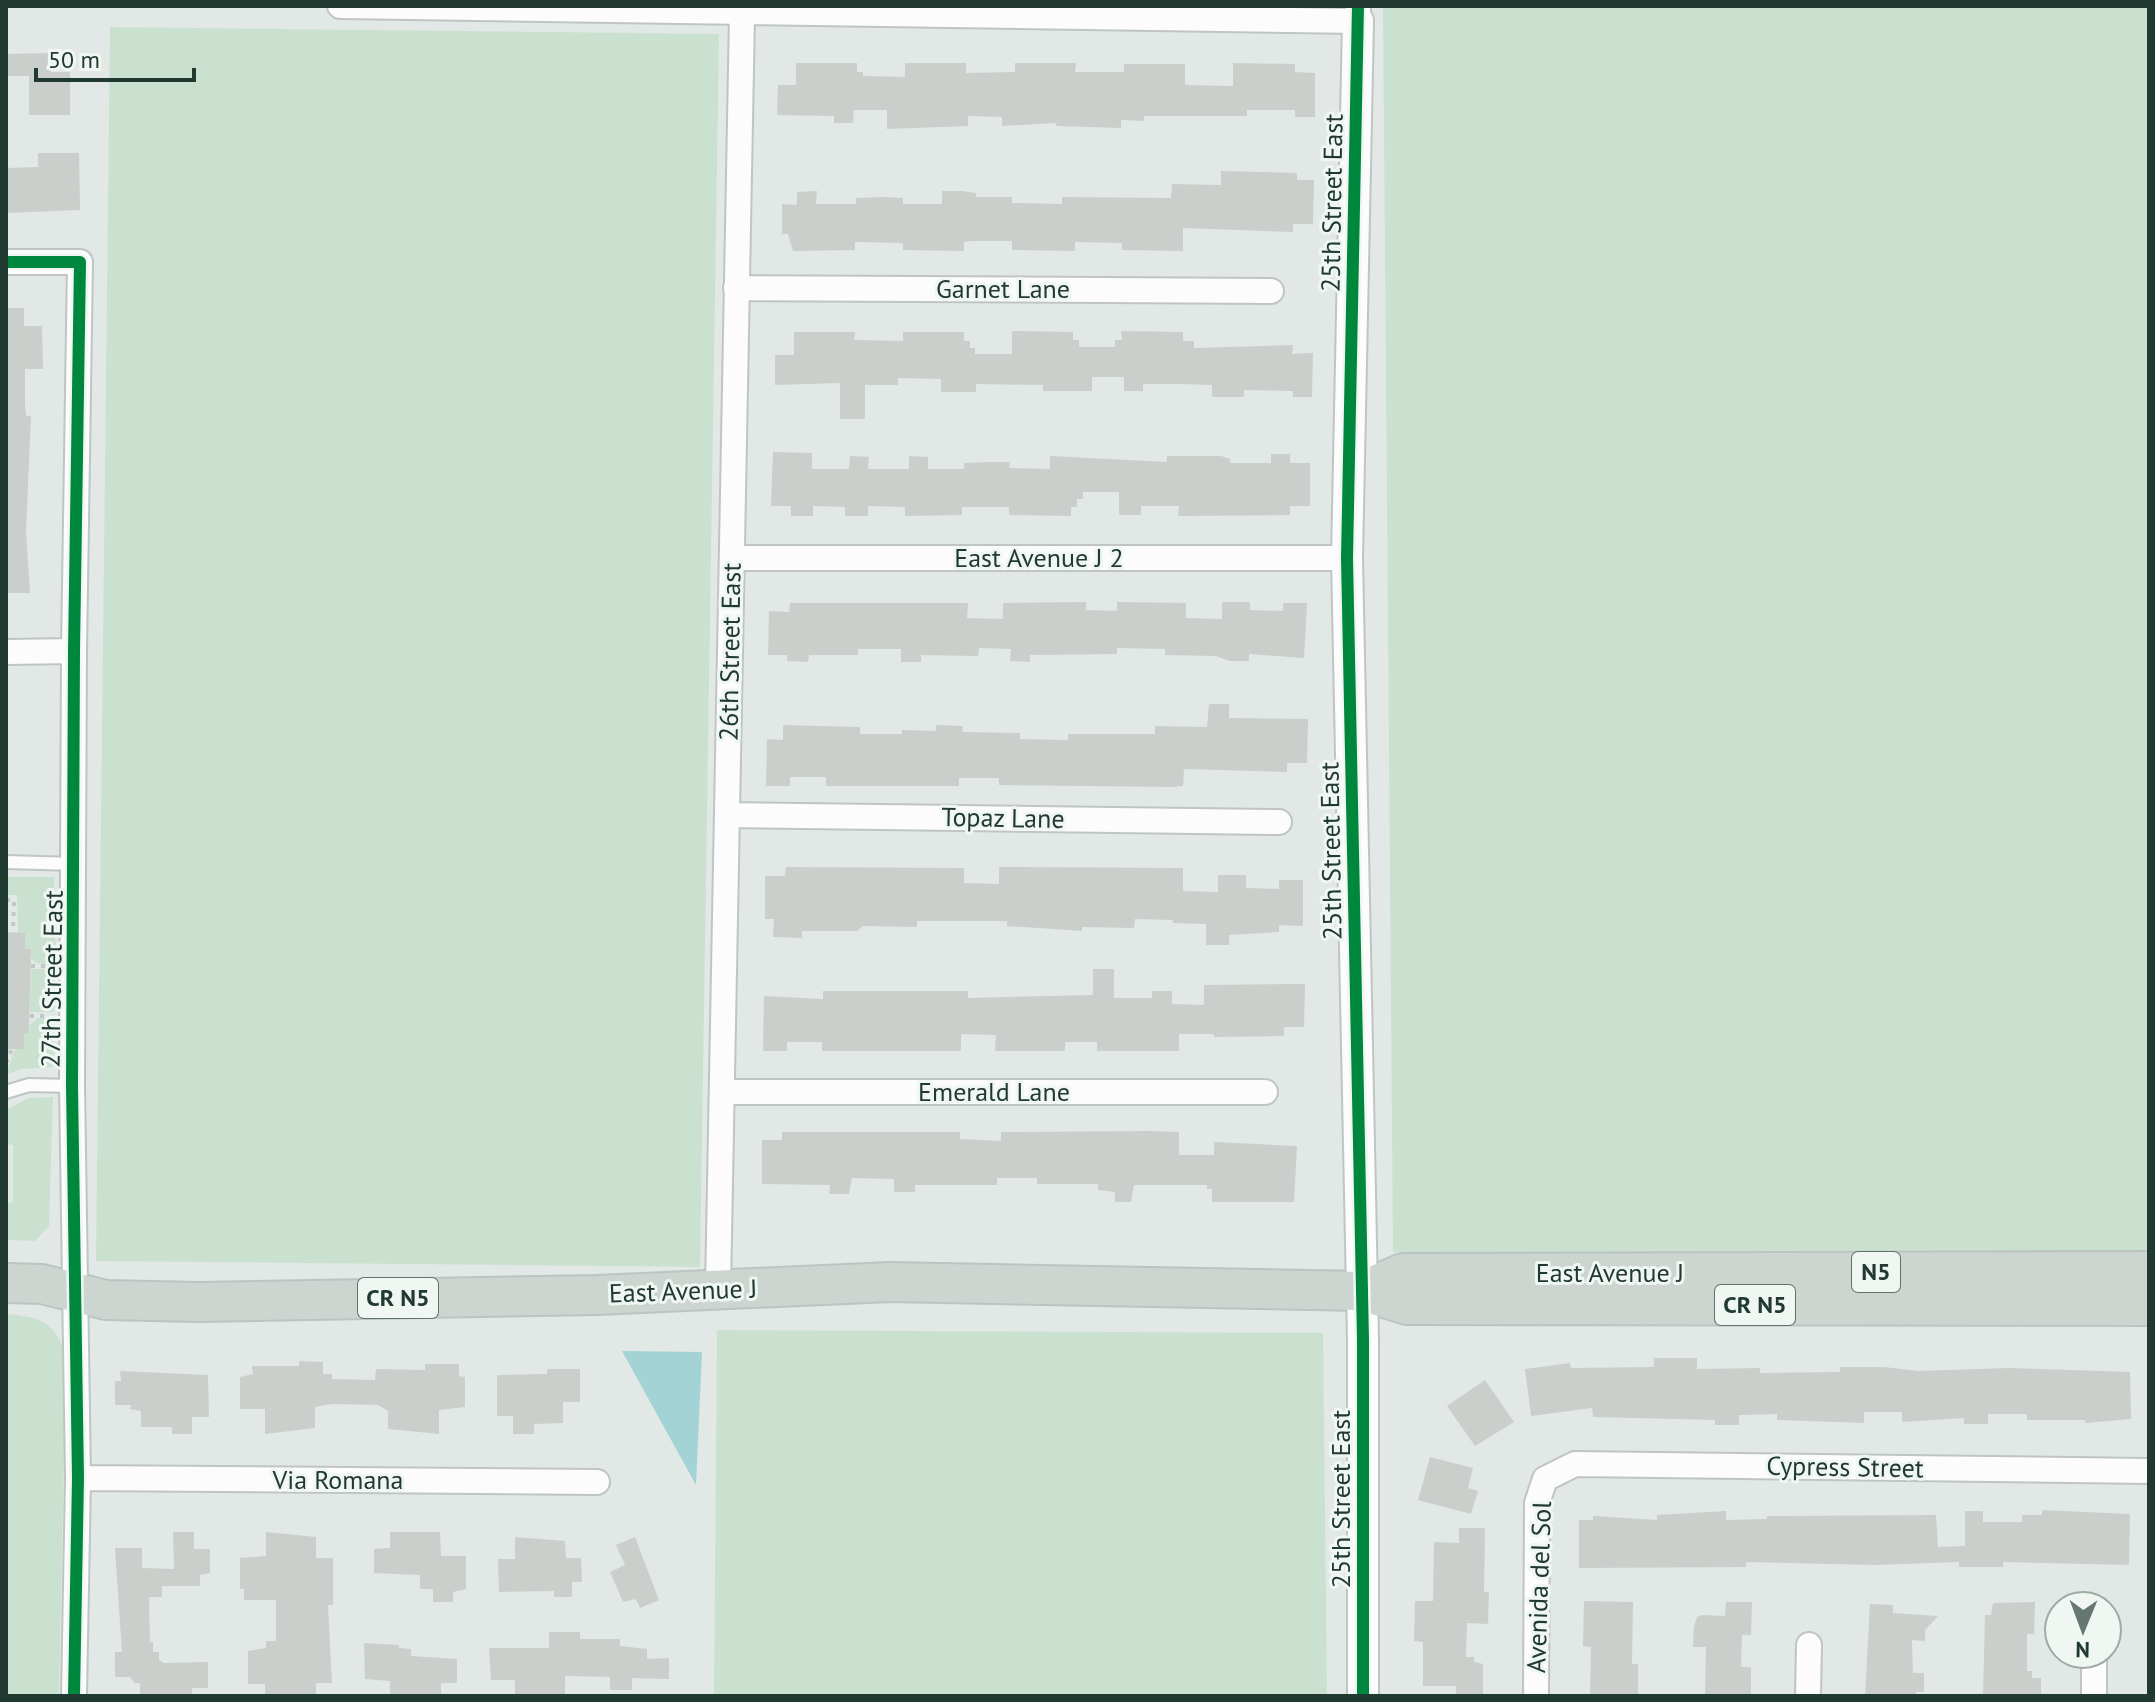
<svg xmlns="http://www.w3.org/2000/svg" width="2155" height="1702" font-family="'PT Sans',sans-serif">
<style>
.green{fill:#cbe1d0}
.water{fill:#a4d3d5}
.building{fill:#cacfcc}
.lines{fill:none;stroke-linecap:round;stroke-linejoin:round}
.service-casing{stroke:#bfc5c2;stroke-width:16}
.minor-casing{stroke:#bfc5c2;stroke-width:28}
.tertiary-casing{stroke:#bfc5c2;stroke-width:34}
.primary-casing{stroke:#bcc4c1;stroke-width:42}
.path{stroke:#c0c8c4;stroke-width:4;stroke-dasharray:4 6;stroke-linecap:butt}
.service{stroke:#fbfcfb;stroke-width:12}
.minor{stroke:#fbfcfb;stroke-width:24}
.tertiary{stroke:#fbfcfb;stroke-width:30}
.primary{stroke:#cdd5d1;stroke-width:38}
.cycleway-casing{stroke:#f0f7f3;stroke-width:17}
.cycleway{stroke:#00873e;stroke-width:12}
.labels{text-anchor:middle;stroke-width:6;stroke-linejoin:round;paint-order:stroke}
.shield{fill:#f0f7f3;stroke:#5f736b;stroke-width:2}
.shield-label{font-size:24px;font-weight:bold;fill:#213a31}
.street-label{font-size:26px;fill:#213a31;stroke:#f0f7f3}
</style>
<rect width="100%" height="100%" fill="#e2e8e5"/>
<path class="green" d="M1383,6H2149V1255L1393,1252Z
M110,27L719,34L700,1267L96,1261Z
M7,877H54L56,960L52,964L36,963L31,958V949H25V933H18L17,895H6Z
M31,969H52L56,973L55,1009L52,1012H30Z
M37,1018H51L55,1022L53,1067L21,1069L6,1075L15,1049H24V1033H29L30,1025Z
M53,1097L49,1226L35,1241L6,1240V1203L13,1202V1145L6,1144V1110L28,1098Z
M6,1314C40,1317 54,1321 66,1355L59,1696H6Z
M717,1330L1323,1333L1327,1696H714Z"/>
<path class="water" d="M622,1351L702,1352L696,1485Z"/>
<path class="building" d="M52,53L51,72H70V115H29V76H6V54Z
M796,63H857V72H863V76L905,77V63H966V73L1015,72V63H1076L1075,72H1124V64H1185V85L1233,86V63L1295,64V72L1315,73V117H1295V110H1247V116H1144V121L1121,120V128L1057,126L1055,123L1002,126V117L968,116V126L887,129V110H854L853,123H834V116L777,115L778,85H796Z
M38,153H79L80,210L6,213V168L38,167Z
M1221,171L1297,173V180H1314L1313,224H1293V232L1183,228V251L1122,250V243L1075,242V251L1012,250V241H971L964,242V251L903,250V243L855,242V250L793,251L788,234H782V204L797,205V192L817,191L816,204H856V198L883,197L903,198V204H942V191H962L976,193V197H1012V203L1062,204V197L1171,198L1172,184L1221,185Z
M6,308H24V326H42L43,369H25V405L26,416H31L26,532L30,593H6Z
M1012,331L1073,332V340H1079V347H1115V340H1122L1121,331L1183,332V341H1194V348L1293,345L1292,354L1313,353L1312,397H1293V391L1244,390V397H1212V385L1181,384H1143V391H1124V377H1092V391H1043V385L976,384V392H941V379L898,378V385H865V419H840V383L775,385V355H794V332H855L854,340L903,341V332H964V341H970V348H975V354H1012Z
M773,452L812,453V469H849L850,456L869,457L868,469H909V456L928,457V469H964V463L990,462H1010L1009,468L1050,469V456L1167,462V456H1221L1230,459V463H1271V454H1290V463H1310V506H1290V515L1178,516L1179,506H1141V515H1119V492H1083V499H1077V507H1071V516L1009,515V507H962V515L905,516V507L868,506V516H845V507L813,506V516H791V506H771Z
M1086,602V610L1117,611V602L1186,603V618L1222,619V602H1250V610L1283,611V603H1307L1304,658L1249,654V661H1229L1216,656L1165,655V649L1117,648V654L1030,655V662L1010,661L1011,649L979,648L978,656L921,655V662H901V649H858V655H809L808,662L787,661V655H768L769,611L789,612L790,603H968L967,618L1003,619V603Z
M1209,704H1229V718L1308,719L1307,763H1287V772L1184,769L1183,786L1173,787L999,785V778H959V786H826V777H790V786H766L767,739L783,740V725L860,727V734H902V730L936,731V725L963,726L962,732L1020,733V739L1068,740V734H1155V726L1207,727Z
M786,867L964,868V883L999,884V867L1183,868V891L1218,892V875H1246V888L1279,889V880H1303V926L1279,925V932L1229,935V945H1206V924L1173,923V920L1135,919L1134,928L1082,927V931L1007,926V921H917V927L863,926L857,931H802V938L773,937L774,919H765V876H785Z
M6,932L25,933V949H31L29,1033H24V1049H6Z
M1093,969H1114V998H1152V991H1172V1004L1204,1005V985L1305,984L1304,1027H1284V1036L1214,1037V1034H1179V1051H1097V1042H1065V1051H995L996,1035L961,1034V1051H822V1042H787V1051H763L764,996L823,999V991H968V998L1093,995Z
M1150,1131L1179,1132V1155H1214V1142L1297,1146L1294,1202H1212V1189H1207V1185H1134L1131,1202H1115V1192L1098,1190V1184H1037V1178H997V1185H915V1192H894V1179L852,1178L849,1194H829L830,1185L762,1184V1140H782V1132H960V1139L1001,1141V1132Z
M1654,1358H1697V1369L1760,1368V1373L1840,1372V1367H1884L1918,1371L2009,1368L2130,1372L2131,1419L2085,1423V1420H2027V1414H1988V1424H1964V1418L1902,1422V1412H1864V1423L1777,1420V1414L1739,1415V1425H1715V1420L1593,1417L1592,1408L1531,1416L1525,1369L1570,1363L1571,1368L1654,1367Z
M299,1361L323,1362V1374H332V1379L375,1380L376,1369L425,1370V1364H459V1376L465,1377V1407L439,1410V1434L388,1429V1411L378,1405L332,1404L315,1407V1428L265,1434V1409H240V1377L253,1374L252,1366H299Z
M547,1369H580V1402H563V1423L534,1424V1434H513V1416H497V1375L547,1374Z
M120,1371L208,1375L209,1417H192V1434H172V1427H141V1411L130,1409L131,1405H115V1381H121Z
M1485,1380L1514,1422L1475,1446L1447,1406Z
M1430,1457L1473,1468L1468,1488L1478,1491L1471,1514L1418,1500Z
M2042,1510L2130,1514L2129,1565L2003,1562V1567H1959V1562L1875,1565L1746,1562V1567L1579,1568V1520H1593V1516L1657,1520V1515L1726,1511V1520L1767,1519V1516L1936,1515L1938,1547L1965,1546V1511H1983V1522H2022V1515H2042Z
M1459,1528H1485L1484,1592H1489L1488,1624L1467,1623L1466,1657H1474V1662L1483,1664V1696H1456V1686H1423V1642L1414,1641L1415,1601H1433L1434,1542L1459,1543Z
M173,1532H194V1549H210V1573L200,1575V1586H162V1597H149L150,1642H153V1652H159V1659L163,1663L208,1662V1688H192V1696H140V1683H135L130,1677H115V1652H122L115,1548H142V1568L174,1569Z
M266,1532L316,1537V1558H333V1605H328L332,1683H316V1696H265V1684H248V1651L266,1648V1641H276V1600H244V1589H240V1558L266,1556Z
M390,1532H440L441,1556H466V1589L453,1592V1602H433V1589H420V1575L374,1573V1549L390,1548Z
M515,1537L565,1541L566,1558H581L582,1582H572V1597H554V1591L499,1592L498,1559H515Z
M635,1537L659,1600L640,1608L636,1599L623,1602L610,1572L625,1565L616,1545Z
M1584,1601L1633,1602L1632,1664H1638V1696H1590L1591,1647L1583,1646Z
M1726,1602H1752L1751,1635H1742L1741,1667H1751V1696H1705L1706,1647H1693L1694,1627L1697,1617L1702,1615L1725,1616Z
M2035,1602L2034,1634H2027V1671H2032V1678H2041V1696H1983L1985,1615H1991L1993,1603Z
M1870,1604L1893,1605V1613L1938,1616L1925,1630V1641L1912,1640L1913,1673H1924V1692H1916V1696H1865Z
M549,1632H580V1639H620V1646L647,1649V1659L669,1658V1679L632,1678V1690H610V1677L565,1676V1696H515V1680H491L489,1648H549Z
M364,1643L399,1645V1648L411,1649V1656L457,1659V1683H441V1696H390V1681L365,1679Z"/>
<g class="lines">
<g class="service-casing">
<path id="service" d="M6,862L75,864
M6,1092L29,1085L72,1086"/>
</g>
<g class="minor-casing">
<path id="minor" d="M340,6L1358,21V6
M6,262H80L74,651L72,1086L78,1478L74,1696
M736,288L1271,291
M732,558H1347
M6,652L74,651
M727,815L1279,822
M722,1092H1265
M718,1289L742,15
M78,1478L597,1482
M1536,1696L1537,1503L1545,1479L1575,1464L2149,1471
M1808,1696L1809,1645
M2094,1696V1654"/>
</g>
<g class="tertiary-casing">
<path id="tertiary" d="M1358,21L1347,558L1363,1340V1696"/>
</g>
<g class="primary-casing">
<path id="primary" d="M6,1283L42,1284L106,1300L199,1302L597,1295L890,1282L1362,1291L1407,1305L2149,1306
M1362,1291L1403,1273L2149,1271"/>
</g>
<path class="path" d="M6,900H14L13,932
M31,966H51
M30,1016H50
M6,1063L12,1049"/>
<use href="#service" class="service"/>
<use href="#minor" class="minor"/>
<use href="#tertiary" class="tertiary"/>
<use href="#primary" class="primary"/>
<g class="cycleway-casing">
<path id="cycleway" d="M1358,6L1347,558L1363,1340V1696
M6,262H80L74,651L72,1086L78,1478L74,1696"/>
</g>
<use href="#cycleway" class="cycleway"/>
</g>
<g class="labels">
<g class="shield">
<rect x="1852" y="1252" width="48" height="40" rx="6"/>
<rect x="358" y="1278" width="80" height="40" rx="6"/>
<rect x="1715" y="1285" width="80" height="40" rx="6"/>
</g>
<g class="shield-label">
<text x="1876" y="1280">N5</text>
<text x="398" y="1306">CR N5</text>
<text x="1755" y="1313">CR N5</text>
</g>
<g class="street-label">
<text transform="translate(1332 203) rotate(-89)" y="9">25th Street East</text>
<text x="1003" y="298">Garnet Lane</text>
<text x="1039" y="567">East Avenue J 2</text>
<text transform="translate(730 652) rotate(-89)" y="9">26th Street East</text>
<text transform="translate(1003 818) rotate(1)" y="9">Topaz Lane</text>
<text transform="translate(1331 851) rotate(-91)" y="9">25th Street East</text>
<text transform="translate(52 979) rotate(-89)" y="9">27th Street East</text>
<text x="994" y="1101">Emerald Lane</text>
<text x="1610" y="1282">East Avenue J</text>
<text transform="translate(683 1291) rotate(-2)" y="9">East Avenue J</text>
<text transform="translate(1845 1467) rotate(1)" y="9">Cypress Street</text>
<text x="338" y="1489">Via Romana</text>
<text transform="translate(1341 1499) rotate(-90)" y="9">25th Street East</text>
<text transform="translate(1539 1587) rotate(-88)" y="9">Avenida del Sol</text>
</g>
</g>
<rect width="2155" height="1702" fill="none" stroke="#213a31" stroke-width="16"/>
<g transform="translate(2083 1630) rotate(181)"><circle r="38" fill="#f0f7f3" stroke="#9daba5" stroke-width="2"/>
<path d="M0-6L14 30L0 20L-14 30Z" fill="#657770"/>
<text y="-12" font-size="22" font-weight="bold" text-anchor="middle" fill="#213a31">N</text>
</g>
<path d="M36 68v12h158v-12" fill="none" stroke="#213a31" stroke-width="4"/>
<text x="48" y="68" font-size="24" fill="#213a31" stroke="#f0f7f3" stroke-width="6" paint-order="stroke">50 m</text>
</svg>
